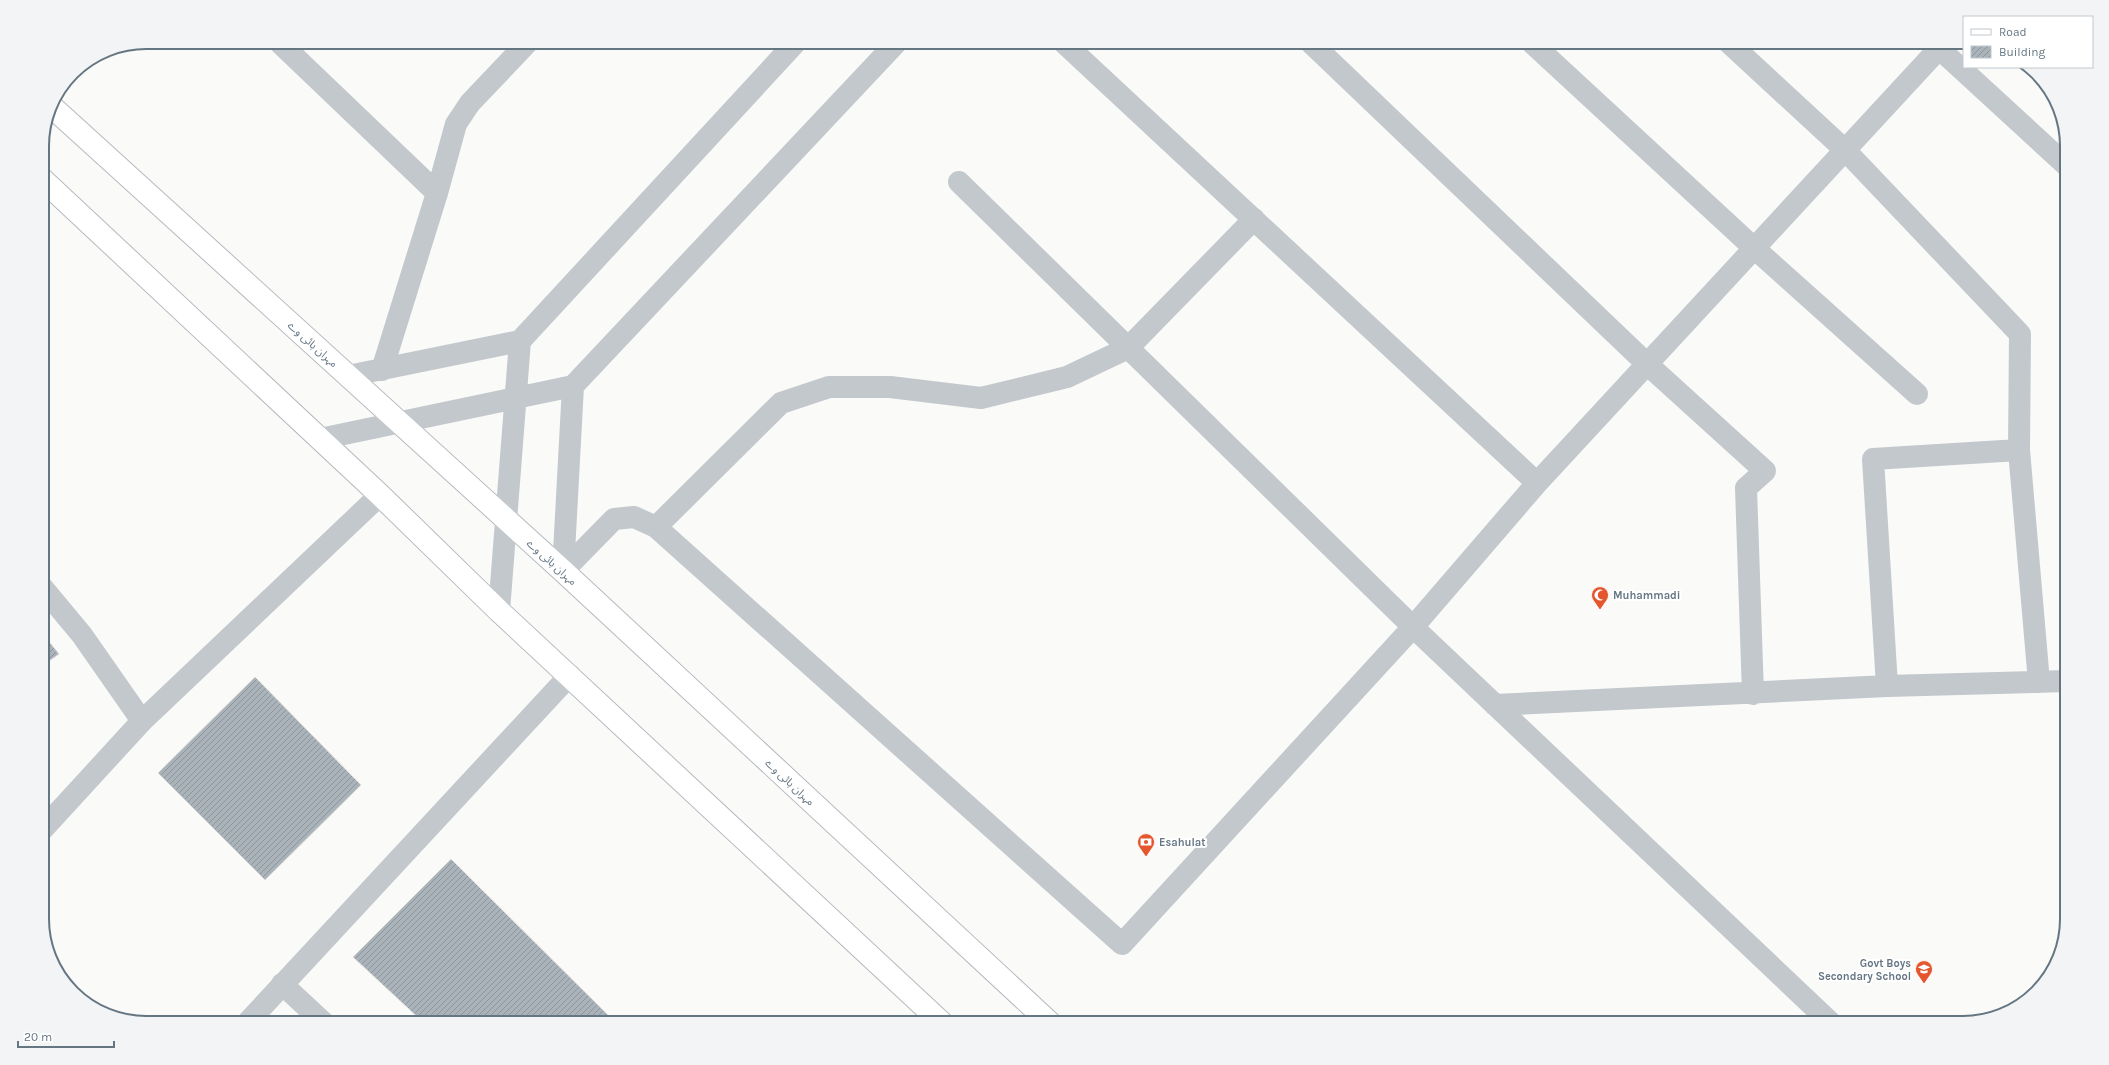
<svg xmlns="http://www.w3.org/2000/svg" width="2109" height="1065" font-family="Karla,'Noto Sans Arabic',sans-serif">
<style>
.building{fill:url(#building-hatch);stroke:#dcdcda}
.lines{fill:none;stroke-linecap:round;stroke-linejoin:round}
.major-casing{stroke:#b5babe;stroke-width:24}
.minor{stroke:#c3c8cc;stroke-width:22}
.major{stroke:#fff;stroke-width:22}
.labels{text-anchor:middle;stroke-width:4;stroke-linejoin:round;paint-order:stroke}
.street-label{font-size:11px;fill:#657683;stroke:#fff}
.poi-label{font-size:11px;font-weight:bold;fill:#657683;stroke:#fff;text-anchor:start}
.rim{fill:none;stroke:#657683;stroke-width:2}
</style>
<defs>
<pattern id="building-hatch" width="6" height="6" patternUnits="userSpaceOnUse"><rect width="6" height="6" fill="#aab3b9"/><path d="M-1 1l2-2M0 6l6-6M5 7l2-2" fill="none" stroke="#8e969c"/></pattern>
</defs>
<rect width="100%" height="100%" fill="#fafaf8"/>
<path class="building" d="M42,633L59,654L42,666Z
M255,677L361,785L265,880L158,773Z
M451,859L616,1023H424L353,957Z"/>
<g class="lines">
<g class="major-casing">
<path id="major" d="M51,106L563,571L1050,1023
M42,179L380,495L499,611L942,1023"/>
</g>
<path class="minor" d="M279,42L437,193
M1063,42L1537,483
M1310,42L1647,364L1765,471L1746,488L1753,694
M1531,42L1754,248L1917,394
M1728,42L1845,150L2020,334L2019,450L2039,682
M1932,42L2067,166
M959,182L1413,627L1831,1023
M382,370L437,193L456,124L470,103L528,42
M348,376L520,341
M320,439L573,386L897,42
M656,527L781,403L829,387H890L981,398L1067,377L1128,348L1254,219
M563,571L614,519L634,517L656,527L1122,944L1413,627L1537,483L1945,42
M563,571L573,386
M42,587L82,635L142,721
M499,611L520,341L796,42
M1887,686L1873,459L2019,450
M1495,705L1887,686L2067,681
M42,830L142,721L380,495
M282,984L324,1023
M247,1023L570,675"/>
<use href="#major" class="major"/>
</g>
<defs>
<g id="mosque-pin" transform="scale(0.9)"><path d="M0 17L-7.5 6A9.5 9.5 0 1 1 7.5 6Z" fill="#e4572e" stroke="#fff"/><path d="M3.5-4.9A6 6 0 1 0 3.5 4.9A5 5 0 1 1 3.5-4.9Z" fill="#fff"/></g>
<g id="bank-pin" transform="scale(0.9)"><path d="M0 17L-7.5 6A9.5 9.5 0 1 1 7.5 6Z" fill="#e4572e" stroke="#fff"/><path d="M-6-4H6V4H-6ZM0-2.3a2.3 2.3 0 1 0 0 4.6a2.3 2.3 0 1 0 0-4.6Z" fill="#fff"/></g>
<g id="school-pin" transform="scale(0.9)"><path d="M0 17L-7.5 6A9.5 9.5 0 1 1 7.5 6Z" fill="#e4572e" stroke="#fff"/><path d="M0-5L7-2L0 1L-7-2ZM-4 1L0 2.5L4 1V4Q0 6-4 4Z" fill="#fff"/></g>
</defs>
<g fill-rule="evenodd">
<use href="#mosque-pin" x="1600" y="595"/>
<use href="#bank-pin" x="1146" y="842"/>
<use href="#school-pin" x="1924" y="969"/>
</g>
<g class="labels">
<g class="street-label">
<text transform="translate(313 344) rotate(42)" y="4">مہران ہائی وے</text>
<text transform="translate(552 562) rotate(42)" y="4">مہران ہائی وے</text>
<text transform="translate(790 782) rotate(43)" y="4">مہران ہائی وے</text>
</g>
<g class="poi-label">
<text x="1613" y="599">Muhammadi</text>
<text x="1159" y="846">Esahulat</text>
<text x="1911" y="967" text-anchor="end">Govt Boys<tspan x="1911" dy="13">Secondary School</tspan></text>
</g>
</g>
<path d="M0 0H2109V1065H0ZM146 49H1963A97 97 0 0 1 2060 146V919A97 97 0 0 1 1963 1016H146A97 97 0 0 1 49 919V146A97 97 0 0 1 146 49Z" fill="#f3f4f5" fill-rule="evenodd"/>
<path class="rim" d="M146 49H1963A97 97 0 0 1 2060 146V919A97 97 0 0 1 1963 1016H146A97 97 0 0 1 49 919V146A97 97 0 0 1 146 49Z"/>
<rect x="1963" y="16" width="130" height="52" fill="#ffffff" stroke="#c1c8cd"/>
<rect x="1971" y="29" width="20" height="6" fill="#ffffff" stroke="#c1c8cd"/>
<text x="1999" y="36" font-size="12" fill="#657683">Road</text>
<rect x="1971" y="46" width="20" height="12" fill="url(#building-hatch)" stroke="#c1c8cd"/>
<text x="1999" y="56" font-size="12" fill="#657683">Building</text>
<path d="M18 1041v6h96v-6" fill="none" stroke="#657683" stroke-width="2"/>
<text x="24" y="1041" font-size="12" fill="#657683" stroke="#ffffff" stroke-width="3" paint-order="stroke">20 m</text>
</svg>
